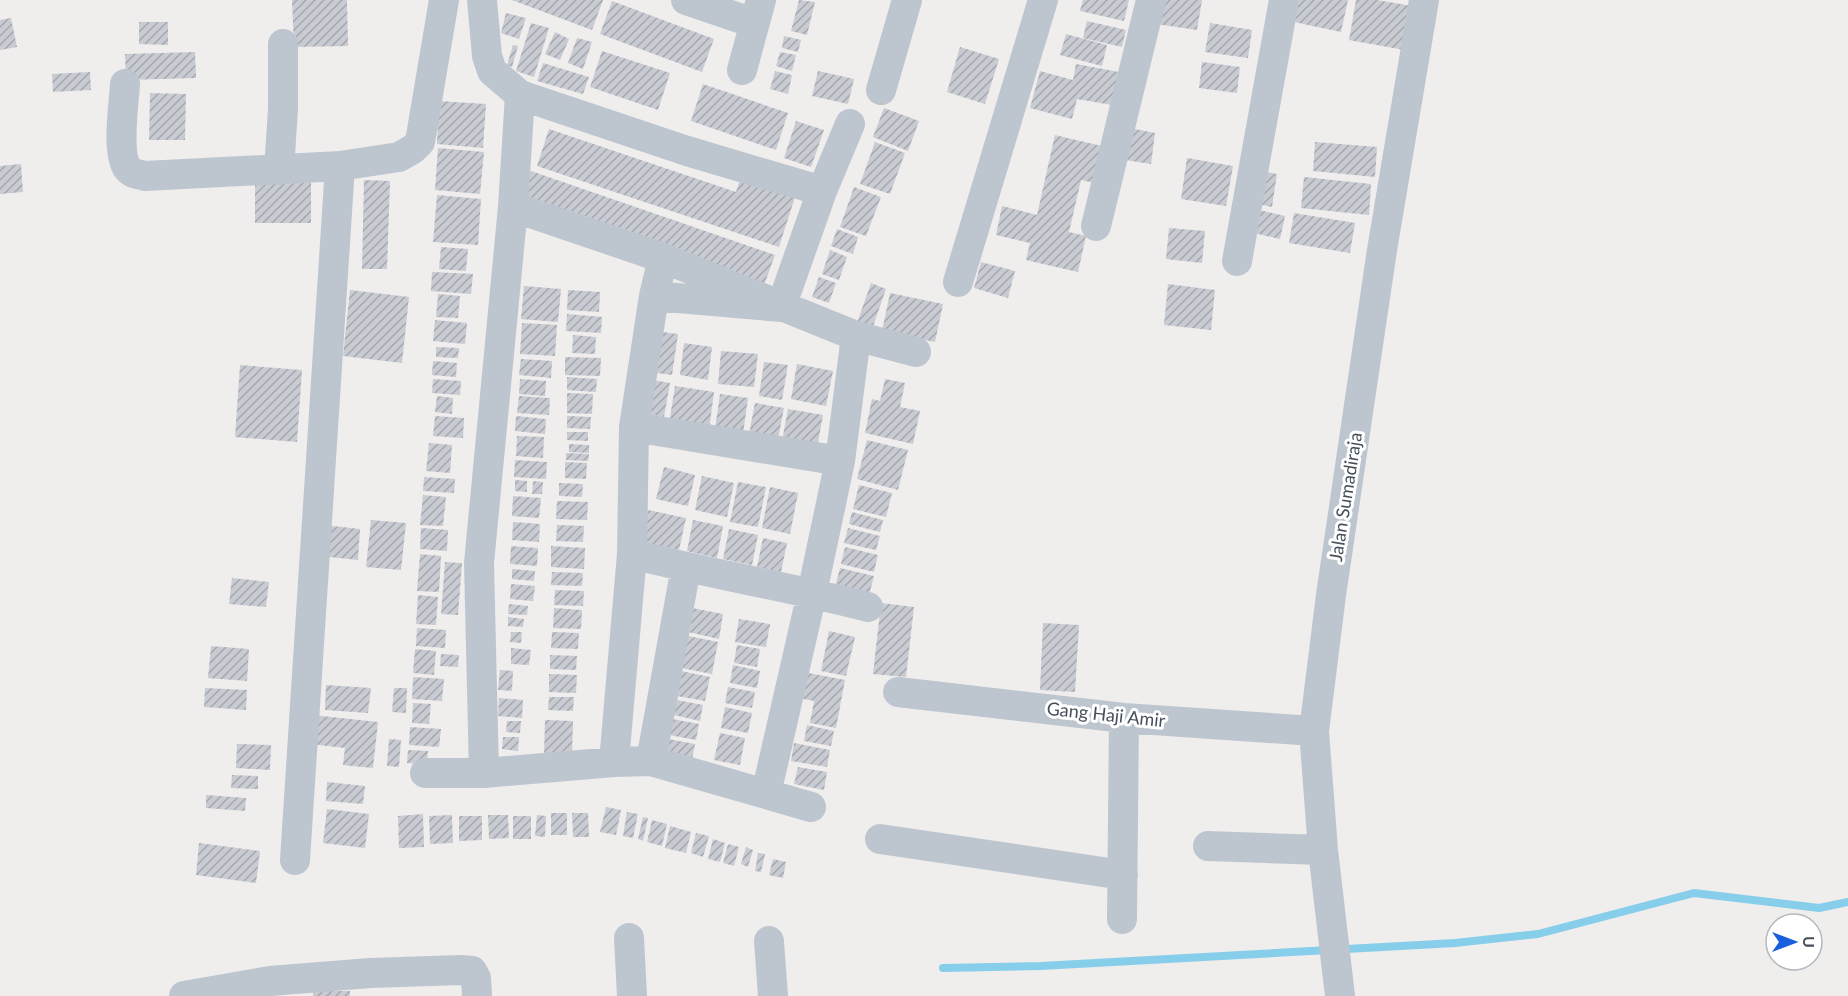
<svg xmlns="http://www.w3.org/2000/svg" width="1848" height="996" font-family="Lato,sans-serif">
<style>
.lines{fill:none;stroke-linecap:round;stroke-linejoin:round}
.stream{stroke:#87ceeb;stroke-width:8}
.building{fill:url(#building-hatch)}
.minor{stroke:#bdc6cf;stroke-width:30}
.labels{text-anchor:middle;stroke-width:6;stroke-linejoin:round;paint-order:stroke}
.street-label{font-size:18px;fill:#454f5a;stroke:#fff}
</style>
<defs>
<pattern id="building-hatch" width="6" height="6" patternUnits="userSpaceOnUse" patternTransform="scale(1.5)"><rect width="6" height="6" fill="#c9cbd3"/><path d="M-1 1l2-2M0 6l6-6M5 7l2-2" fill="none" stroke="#a5a7ae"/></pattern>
</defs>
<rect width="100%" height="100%" fill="#f0eded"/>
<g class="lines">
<path class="stream" d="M943,968L1041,966L1455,943L1538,934L1694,893L1819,908L1848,902"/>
</g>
<path class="building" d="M292,0H347L348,46L294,47Z
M512,0H603L592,30Z
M799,0L815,2L807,35L791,31Z
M1083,0H1129L1124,21L1080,11Z
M1160,0H1202L1197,30L1156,24Z
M1299,0H1348L1341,32L1294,22Z
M1356,0H1377L1418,7L1410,51L1349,40Z
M612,1L714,39L702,72L600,34Z
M506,13L526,18L519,39L501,33Z
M11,18L17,47L0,50V20Z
M1087,21L1126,30L1122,47L1083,38Z
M139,22H168V45L139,44Z
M531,23L549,28L534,77L516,71Z
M1210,23L1252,30L1248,58L1205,52Z
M555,32L569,39L560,60L545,54Z
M1066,34L1107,45L1102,66L1060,55Z
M784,36L801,40L798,52L782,48Z
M577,38L592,42L583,69L568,63Z
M513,45L518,46L512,67L507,65Z
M960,47L999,59L985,104L947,92Z
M602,51L670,73L658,110L590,87Z
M195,52L196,78L126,80L125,54Z
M780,52L796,55L792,71L776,66Z
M1202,62L1240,67L1237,93L1199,88Z
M543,63L589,77L583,94L537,81Z
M1076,64L1119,72L1112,105L1077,99L1072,119L1030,108L1040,71L1073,80Z
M775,71L792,75L788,94L770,89Z
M818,71L854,79L848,104L812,96Z
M90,72L91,90L53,92L52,74Z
M703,84L788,113L776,150L691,121Z
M150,93L186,94L185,140H149Z
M439,101L486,104L483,148L437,144Z
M884,108L919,121L908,151L873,137Z
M796,121L824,130L811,167L784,158Z
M1130,128L1155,133L1151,164L1125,160Z
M549,129L736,192L740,179L795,197L779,247L537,166Z
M1055,135L1106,147L1098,184L1081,180L1069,232L1086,236L1078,272L1026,260L1030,243L996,235L1002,206L1037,215Z
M875,142L905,153L890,194L860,184Z
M1315,142L1377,147L1375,177L1313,171Z
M438,148L484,152L480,194L435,190Z
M1187,158L1233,166L1226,206L1181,199Z
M21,164L23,192L0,194V166Z
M531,171L775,255L763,288L519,204Z
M1261,171L1277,174L1272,207L1257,204Z
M1304,177L1371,184L1369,215L1301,208Z
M255,178H311V223H255Z
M364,180L390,181L387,269H362Z
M854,187L881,197L866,236L840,227Z
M437,195L481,199L478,245L433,242Z
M1259,210L1285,216L1280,239L1254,233Z
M1294,213L1355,223L1350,253L1289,243Z
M1169,228L1205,231L1202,263L1166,259Z
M837,229L858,237L853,254L831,246Z
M441,247L468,249L466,271L439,269Z
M830,250L847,257L839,280L822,274Z
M981,262L1015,271L1008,298L974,288Z
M432,272L473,274L471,294L431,291Z
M819,277L836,283L829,303L812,297Z
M871,283L886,289L872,329L857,323Z
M1168,284L1215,290L1211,330L1164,325Z
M524,286L561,289L558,322L521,319Z
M350,290L409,297L402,363L343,356Z
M568,290L600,292L599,312L567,310Z
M890,293L943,304L935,342L882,331Z
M438,294L460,296L458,318L436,317Z
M567,314L602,317L601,333L566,331Z
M435,320L467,323L465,344L433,341Z
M522,323L557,325L555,356L520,354Z
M655,331L678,334L672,375L649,372Z
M573,335L596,337L595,354L572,353Z
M684,343L712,347L708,380L680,375Z
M436,347L459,348L458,358L436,357Z
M721,351L758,354L754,387L718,384Z
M565,357L601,358L600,376L565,375Z
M521,359L552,361L551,378L519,375Z
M433,361L457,363L456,377L432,375Z
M764,362L788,365L782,400L759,396Z
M797,364L833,371L826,406L791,399Z
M240,365L302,370L297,442L235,437Z
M567,377L597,379L596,392L567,390Z
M433,379L461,381L460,395L432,393Z
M520,379L546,381L545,396L519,394Z
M647,379L670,383L664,417L641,413Z
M885,379L905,383L900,407L920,411L913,444L865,433L872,399L880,401Z
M675,386L714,392L709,430L669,424Z
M567,393L593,394L592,414L567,413Z
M720,394L748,398L743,434L715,429Z
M437,396L453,398L452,414L435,412Z
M519,396L550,398L549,415L517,413Z
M755,403L784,408L778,439L749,434Z
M788,409L823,415L817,448L782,441Z
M435,416L464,418L463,438L433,436Z
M516,416L546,419L545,434L515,431Z
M567,416L591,417L590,429L567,428Z
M567,432H588V441L567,440Z
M517,436L544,437L543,458L516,456Z
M867,440L908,450L898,490L857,479Z
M429,443L452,445L450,473L426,471Z
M569,444L589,445V453L569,452Z
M566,453L589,454L588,461L566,460Z
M515,460L547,462L546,479L514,477Z
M565,462L587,463L586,479L565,478Z
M664,467L695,475L688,506L656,499Z
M702,476L734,483L727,517L695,510Z
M424,477L455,479L454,493L423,491Z
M515,480L527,481V492L515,491Z
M533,481L543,482L542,494H532Z
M738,482L766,487L758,527L730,522Z
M559,483L583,484L582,497L559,496Z
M859,485L892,493L886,517L853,509Z
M770,487L798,493L790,534L762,528Z
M423,495L446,497L443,526L420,525Z
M513,496L541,498L539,518L512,516Z
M557,501L588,502L587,520L556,519Z
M648,510L686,518L679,550L642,542Z
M852,512L883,520L880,532L849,524Z
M371,520L406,523L401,570L366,567Z
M693,520L723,526L717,558L687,551Z
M513,522L540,524L539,542L512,540Z
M324,525L360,529L358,560L320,556Z
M557,525L584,526L583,542L556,541Z
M421,528L448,530L447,551L420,549Z
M848,528L880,536L876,550L844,543Z
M729,529L758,535L752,565L723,559Z
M763,538L787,543L781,572L757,567Z
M511,546L538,548L537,566L510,564Z
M551,546L585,548L584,569L551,567Z
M845,547L878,555L874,572L841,564Z
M420,554L441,556L439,592L417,591Z
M445,562L462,563L458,615L441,614Z
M840,568L874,576L868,599L834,591Z
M512,569L535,571L534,581L512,579Z
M552,572L583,573L582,586L551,585Z
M232,578L269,582L266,607L229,604Z
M511,584L535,586L533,601L510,599Z
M555,590L584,591L583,606L554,605Z
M418,595L438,597L436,625L416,624Z
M881,603L914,607L906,677L873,674Z
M509,604L528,606L527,615L508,614Z
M554,608L582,610L581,629L553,628Z
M692,608L723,614L719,639L688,632Z
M508,617L524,619L523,627L508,626Z
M739,619L770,624L766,647L735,642Z
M1043,623L1079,625L1075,692L1040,690Z
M417,628L446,630L445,648L416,646Z
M829,631L855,637L846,676L821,671Z
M511,632H522L521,643L510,642Z
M552,632L579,633L578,649L551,648Z
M688,636L718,642L712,674L681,668Z
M737,645L760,649L757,667L734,663Z
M211,646L249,649L247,681L208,678Z
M511,648L531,650L529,665L511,664Z
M415,649L436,651L434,675L413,673Z
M441,654L459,655L458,667L440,666Z
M550,655L577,656L576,670L550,669Z
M733,665L760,671L757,688L730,683Z
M500,670L513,671L512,691L498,690Z
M681,671L710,677L705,701L677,696Z
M803,672L845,680L836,728L810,723L814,701L798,698Z
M549,674L577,675L576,693L549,692Z
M413,677L444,679L442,701L412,699Z
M326,685L371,688L368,713L325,710Z
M728,687L755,692L752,708L725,703Z
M205,688L247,690L246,710L204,707Z
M394,688H407L406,713L392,712Z
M549,697H574L573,711L548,710Z
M499,698L523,700L522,718L498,716Z
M677,700L703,705L700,721L674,715Z
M413,703L431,704L429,724L412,723Z
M725,707L752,713L748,733L721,728Z
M313,715L378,722L373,768L343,765L345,748L310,744Z
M672,719L699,724L696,740L669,735Z
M545,720L573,721L572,756L544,755Z
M507,721H521L520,733L506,732Z
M807,725L834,731L831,746L804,741Z
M410,727L441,729L439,747L409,745Z
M720,733L745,738L740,765L714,760Z
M503,737H519L518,751L502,749Z
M389,739L401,740L399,767L387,766Z
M668,739L695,744L692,760L665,754Z
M794,743L830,750L827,767L791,761Z
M237,744L271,745L270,770L236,768Z
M408,750L428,751L427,765L407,763Z
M798,767L827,772L824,790L794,784Z
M232,775L258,776V789L231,788Z
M327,782L365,786L363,804L326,801Z
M206,795L246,798L245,811L206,808Z
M606,807L621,810L616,835L600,832Z
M327,809L369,814L365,848L323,843Z
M627,812L638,814L633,838L623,836Z
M551,813H567V835H551Z
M572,813H588L589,837H573Z
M423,814L424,847L399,848L398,816Z
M452,815L453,843L430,844L429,816Z
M488,815H508L509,838L489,839Z
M537,815L546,816L545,837L535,836Z
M459,816H482V840L459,841Z
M513,816H531V839H513Z
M643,817L648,818L643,841L638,839Z
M652,820L667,824L662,846L647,842Z
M670,826L691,832L686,853L665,848Z
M696,833L709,836L703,857L691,853Z
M713,839L725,843L720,862L708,859Z
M199,843L260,851L256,883L196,875Z
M728,844L739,847L734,866L723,863Z
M746,847L753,850L748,867L741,864Z
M758,853L765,854L761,872L755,871Z
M773,859L786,862L783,878L769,875Z
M313,991H350V996H313Z"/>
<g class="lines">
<path class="minor" d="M482,0L487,56L492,71L520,95L513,207L479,563L484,773
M686,0L754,23
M742,70L761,0
M125,84C124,103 116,154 128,169C132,174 139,174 145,176L340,166L399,157L413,149L420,142L444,0
M881,90L907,0
M520,95L687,151L822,191
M279,170L283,109V44
M513,207L663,258L856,336L916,352
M1096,226L1151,0
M1237,261L1284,0
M958,282L1043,0
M654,296L781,307L822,191L850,124
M634,427L840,461
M632,554C710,574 790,587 868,607
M898,692L1124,718L1314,731
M651,761L686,567
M614,762L632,554L634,427L654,296L663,258
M425,773H484L614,762L651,761L811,807
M766,794L812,593L840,461L856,336
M880,839L1123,875
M1208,846L1323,850
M295,860L340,166
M1122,919L1124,718
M629,938L632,996
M769,941L773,996
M184,996L270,981L370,973L462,970L472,971L476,978L477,996
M1340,996L1323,850L1314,731L1331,595L1382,250L1424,0"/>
</g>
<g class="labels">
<g class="street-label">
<text transform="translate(1346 497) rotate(-81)" y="6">Jalan Sumadiraja</text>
<text transform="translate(1106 715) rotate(6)" y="6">Gang Haji Amir</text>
</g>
</g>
<g transform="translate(1794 942) rotate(90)"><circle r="28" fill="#ffffff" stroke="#b5b9bd" stroke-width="1.5"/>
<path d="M0-4.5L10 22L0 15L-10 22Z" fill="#195fdd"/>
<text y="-9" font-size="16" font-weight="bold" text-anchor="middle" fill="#454f5a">U</text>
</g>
</svg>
